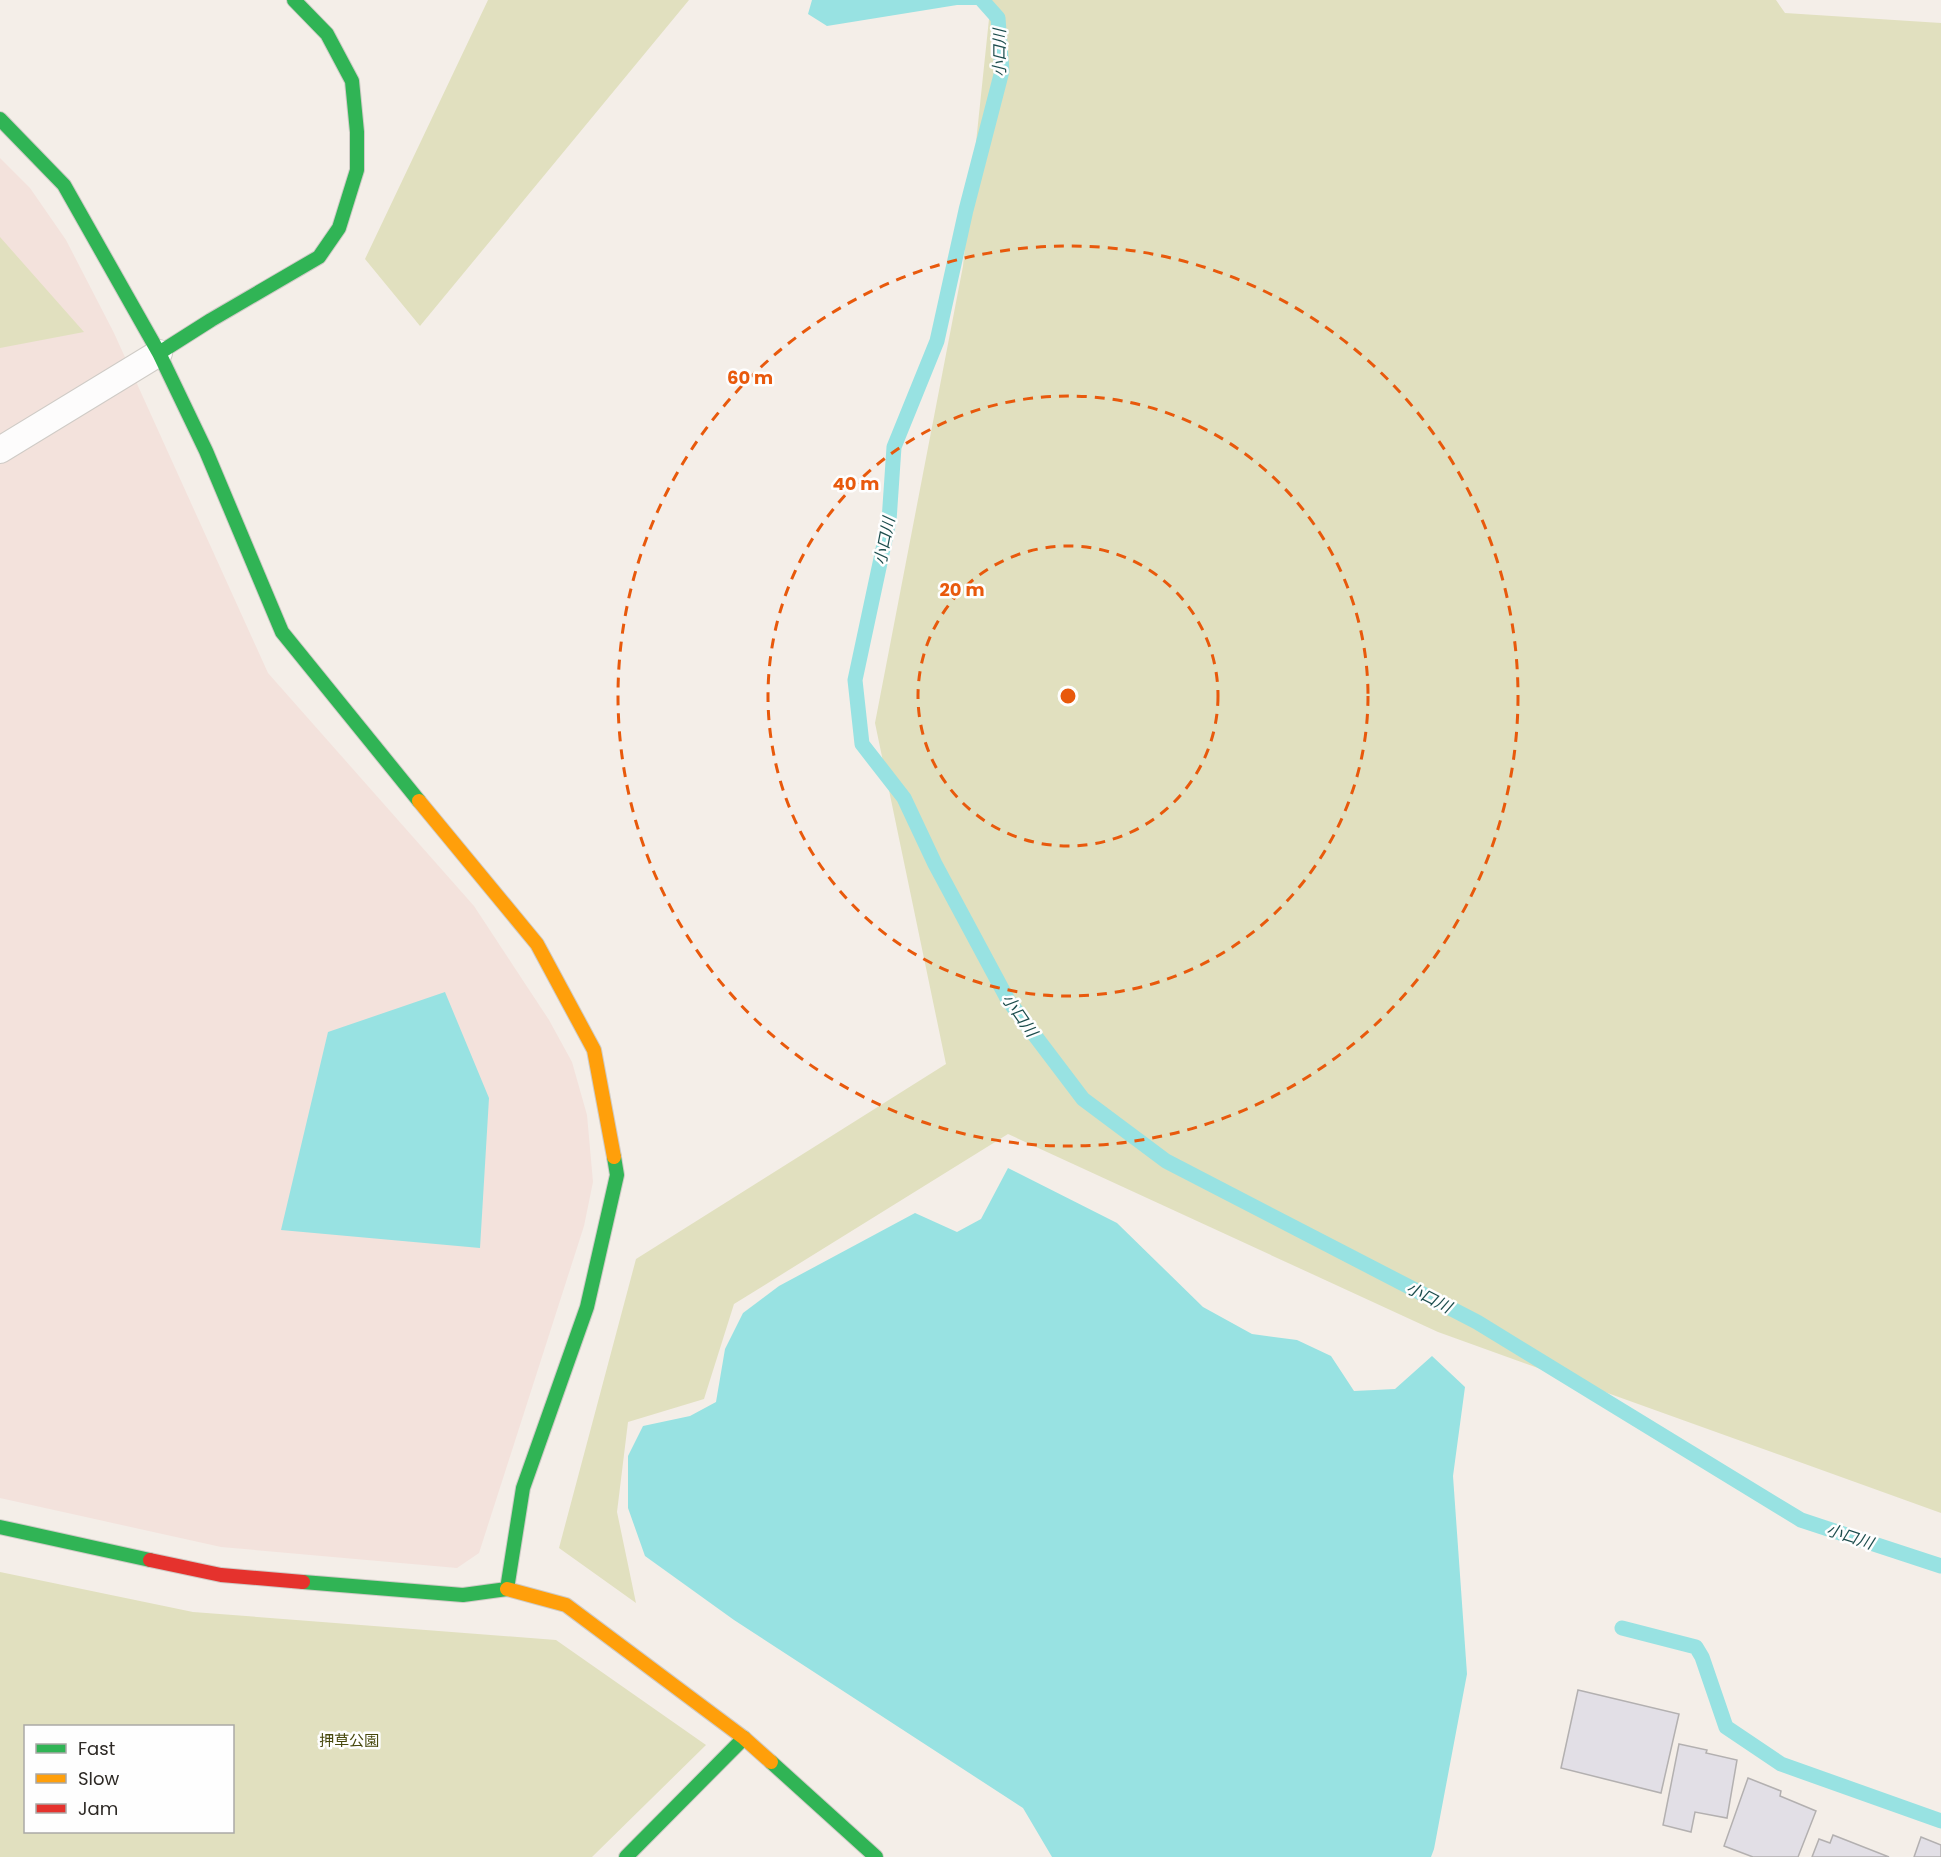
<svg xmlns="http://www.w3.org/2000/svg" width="1941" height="1857" font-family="Poppins,'Noto Sans JP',sans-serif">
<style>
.industrial{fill:#f3e2dc}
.green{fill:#e1e0bf;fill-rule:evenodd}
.water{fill:#98e2e2}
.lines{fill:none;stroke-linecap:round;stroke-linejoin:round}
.stream{stroke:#98e2e2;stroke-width:15}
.building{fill:#e2dfe6;stroke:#b3b0b0;stroke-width:1.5}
.lane-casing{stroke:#cfcbc6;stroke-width:28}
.fast-casing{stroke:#cfcbc6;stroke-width:16}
.slow-casing{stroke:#cfcbc6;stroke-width:16}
.jam-casing{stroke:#cfcbc6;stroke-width:16}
.lane{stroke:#fdfcfc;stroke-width:26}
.fast{stroke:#30b455;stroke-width:14}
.slow{stroke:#ff9f0a;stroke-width:14}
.jam{stroke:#e5322d;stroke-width:14}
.ring{fill:none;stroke:#e8590c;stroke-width:3;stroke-dasharray:10 8}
.labels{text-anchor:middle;stroke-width:5;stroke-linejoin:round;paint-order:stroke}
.park-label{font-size:15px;fill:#47480d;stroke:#fefefe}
.water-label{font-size:16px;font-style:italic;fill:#1c4d4d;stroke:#fefefe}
.centre{fill:#e8590c;stroke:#fefefe;stroke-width:3}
.ring-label{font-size:18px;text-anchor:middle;font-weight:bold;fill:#e8590c;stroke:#fefefe;stroke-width:5;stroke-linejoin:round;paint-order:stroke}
</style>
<rect width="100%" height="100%" fill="#f4eee8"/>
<path class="industrial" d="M0,158L30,188L66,240L114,333L268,673L474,906L549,1020L572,1062L587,1115L593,1182L584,1226L479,1553L457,1568L221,1547L0,1498Z"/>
<path class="green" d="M488,0H689L420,326L365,259Z
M991,0H1776L1785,13L1941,23V1513L1438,1332L1008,1134L734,1304L704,1399L628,1422L617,1512L636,1603L559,1548L636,1259L946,1064L875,723L963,266Z
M0,237L84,332L0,348Z
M0,1572L193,1612L556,1640L706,1745L592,1857H0ZM26,1726H232V1832H26Z"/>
<path class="water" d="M812,0H984V2L980,5H957L827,26L808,14Z
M445,992L489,1098L480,1248L281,1230L328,1032Z
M1008,1168L1117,1223L1203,1307L1252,1334L1297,1340L1331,1356L1354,1391L1395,1389L1432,1356L1465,1387L1453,1476L1467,1674L1434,1849L1431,1857H1052L1023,1808L734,1620L645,1556L628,1508V1456L643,1426L690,1416L716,1402L725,1349L743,1313L779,1286L915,1213L957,1232L981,1219Z"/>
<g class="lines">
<path class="stream" d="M982,0L998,18L1002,71L966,210L937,341L894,447L889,521L855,680L862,744L904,798L935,864L1008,1000L1083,1099L1166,1161L1477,1322L1801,1520L1941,1566
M1622,1628L1696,1647L1702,1657L1726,1727L1781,1764L1941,1821"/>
</g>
<path class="building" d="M1578,1690L1679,1714L1661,1793L1561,1768Z
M1679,1744L1707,1750L1706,1753L1737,1760L1727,1818L1695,1812L1691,1832L1663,1825Z
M1748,1778L1781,1791L1780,1796L1816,1811L1798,1857H1753L1724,1846Z
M1833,1835L1889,1857H1812L1819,1839L1830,1843Z
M1921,1837L1941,1845V1857H1914Z"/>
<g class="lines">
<g class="lane-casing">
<path id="lane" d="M0,450L159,353"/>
</g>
<g class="fast-casing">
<path id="fast" d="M0,119L64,185L159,353L206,451L282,632L419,801
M159,353L211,320L319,257L339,228L357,170V132L352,81L327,34L294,0
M0,1527L150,1560
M303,1582L463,1595L507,1589L523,1488L587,1307L617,1175L614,1157
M771,1762L876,1857
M626,1857L744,1738"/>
</g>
<g class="slow-casing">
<path id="slow" d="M419,801L537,944L594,1050L614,1157
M507,1589L566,1605L744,1738L771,1762"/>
</g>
<g class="jam-casing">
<path id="jam" d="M150,1560L221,1575L303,1582"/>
</g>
<use href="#lane" class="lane"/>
<use href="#fast" class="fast"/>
<use href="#slow" class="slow"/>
<use href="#jam" class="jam"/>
</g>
<g class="ring">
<circle cx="1068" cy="696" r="150"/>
<circle cx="1068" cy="696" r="300"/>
<circle cx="1068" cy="696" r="450"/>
</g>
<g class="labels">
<g class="park-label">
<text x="349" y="1746">押草公園</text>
</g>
<g class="water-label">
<text transform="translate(999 53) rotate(-90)" y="6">小口川</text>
<text transform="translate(884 541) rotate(-79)" y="6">小口川</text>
<text transform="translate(1020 1015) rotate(55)" y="6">小口川</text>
<text transform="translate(1429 1297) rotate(27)" y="6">小口川</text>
<text transform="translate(1850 1536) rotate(18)" y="6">小口川</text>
</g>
</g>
<circle cx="1068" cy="696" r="9" class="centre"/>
<g class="ring-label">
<text x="750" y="384">60 m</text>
<text x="856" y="490">40 m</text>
<text x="962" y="596">20 m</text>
</g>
<rect x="24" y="1725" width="210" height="108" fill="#fefefe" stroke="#aaa9a7" stroke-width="1.5"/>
<rect x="36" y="1744" width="30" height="9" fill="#30b455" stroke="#aaa9a7" stroke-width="1.5"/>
<text x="78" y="1755" font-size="18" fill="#2d2925">Fast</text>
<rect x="36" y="1774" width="30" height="9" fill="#ff9f0a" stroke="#aaa9a7" stroke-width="1.5"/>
<text x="78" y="1785" font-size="18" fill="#2d2925">Slow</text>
<rect x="36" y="1804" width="30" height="9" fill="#e5322d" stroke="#aaa9a7" stroke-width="1.5"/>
<text x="78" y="1815" font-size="18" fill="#2d2925">Jam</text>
</svg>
